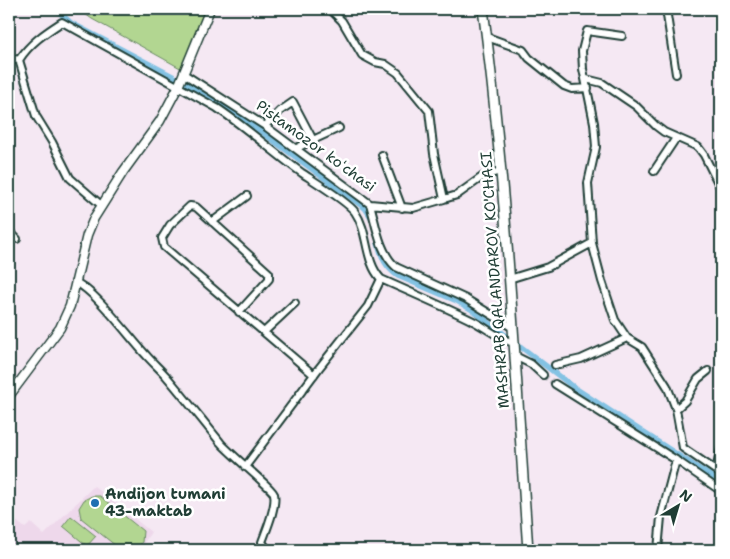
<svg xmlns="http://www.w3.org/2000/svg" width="730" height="559" font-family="'Shantell Sans',sans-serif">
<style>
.built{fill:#eed8eb}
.green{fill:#b2d691;stroke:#688a62}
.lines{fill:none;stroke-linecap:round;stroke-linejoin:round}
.canal{stroke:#83c2e3;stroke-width:5.5}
.minor-tunnel{stroke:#cac6cd;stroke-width:6;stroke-dasharray:6 3;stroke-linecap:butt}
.minor-casing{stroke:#1f3d34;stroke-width:10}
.tertiary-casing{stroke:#1f3d34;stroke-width:11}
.secondary-casing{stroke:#1f3d34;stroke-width:12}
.minor{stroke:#fff;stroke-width:6}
.tertiary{stroke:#fff;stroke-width:8}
.secondary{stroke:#fff;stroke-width:9}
.poi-dot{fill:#1f6fb2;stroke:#fff;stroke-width:2}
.labels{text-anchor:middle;stroke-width:5;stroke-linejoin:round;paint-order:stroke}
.street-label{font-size:15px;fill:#1f3d34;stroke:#fff}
.poi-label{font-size:15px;font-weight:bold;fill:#1f3d34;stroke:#fff;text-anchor:start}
</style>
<rect width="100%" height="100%" fill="#f5e8f3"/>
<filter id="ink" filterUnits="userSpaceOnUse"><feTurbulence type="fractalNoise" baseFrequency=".02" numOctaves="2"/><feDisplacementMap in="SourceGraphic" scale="10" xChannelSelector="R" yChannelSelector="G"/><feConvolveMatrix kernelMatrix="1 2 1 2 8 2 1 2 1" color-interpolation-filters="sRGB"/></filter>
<g filter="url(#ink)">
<path class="built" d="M94,486L151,532L139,550H9V528L15,520L25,528L31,523L44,535Z"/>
<path class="green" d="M78,9H205L182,69L92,19Z
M92,496H100L143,531L142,542L138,549L121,550L81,518L79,508L84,500Z
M71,516L96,536L87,546L63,526Z"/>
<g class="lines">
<path class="canal" d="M56,9L71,23L201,91L228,107L365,208L371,217
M378,243C382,258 385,267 398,276L457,301L471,309L575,388L721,483"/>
<path class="minor-tunnel" d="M543,375L555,384"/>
<g class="minor-casing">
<path id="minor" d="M666,9L676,74
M720,9L721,15
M622,36L587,31L582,51L583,69L594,123L596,147L588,183L592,243L602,281L615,320L627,338L642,347L667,386L676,409L683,448L721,474
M487,37L523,50L529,58L564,86L572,89L588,88
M9,58L19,60
M184,74L265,126L370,204L413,208L444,199L434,154L429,111L398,73L385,64L375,62L362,55L342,21L330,9
M586,79L602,83L636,106L656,126L664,132L698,147L704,155L721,189
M265,126L280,111L293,102L313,140L297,148
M313,140L339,128
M382,155L402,208
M654,171L676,138
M444,199L457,195L482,177L500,171
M370,204C376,224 379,252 396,267L466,299L513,328
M101,205L70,178L52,142L36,116L19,60C30,43 45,33 62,22L217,108C247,128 273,152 302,173C314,181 348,202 355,212C369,232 364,261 381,279
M212,222L247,196
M9,231L17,239
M509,279L548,267L592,243
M75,282C96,291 129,337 146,355C153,363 160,369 167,377C185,398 202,420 220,442C227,451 274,490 274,494C277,506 266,531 262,542L268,550
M239,312L269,279V273L196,207L190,206L170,225L162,238L164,247L314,375
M264,332L295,303
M515,356L531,364L543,375
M555,365L581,359L627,338
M555,384L676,460L721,491
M676,409L685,401L698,379L708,371
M245,467L319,368L368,306L381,279C412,293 443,306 473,321C487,328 499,339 514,343
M716,470L721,449
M658,550L661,517L676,460"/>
</g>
<g class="tertiary-casing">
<path id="tertiary" d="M9,396L60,328L70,306L87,235L94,218L123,172L160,121L178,87L210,9"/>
</g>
<g class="secondary-casing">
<path id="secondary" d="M483,9C507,188 515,370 528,550"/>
</g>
<use href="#minor" class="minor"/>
<use href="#tertiary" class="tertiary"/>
<use href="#secondary" class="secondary"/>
</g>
</g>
<circle class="poi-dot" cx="95" cy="503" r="5"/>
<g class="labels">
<g class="street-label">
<text transform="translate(316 146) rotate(36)" y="5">Pistamozor koʻchasi</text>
<text transform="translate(495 280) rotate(-94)" y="5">MASHRAB QALANDAROV KO'CHASI</text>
</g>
<g class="poi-label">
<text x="105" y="499">Andijon tumani<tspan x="105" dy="17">43-maktab</tspan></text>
</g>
</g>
<rect width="730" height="559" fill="none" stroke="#fff" stroke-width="30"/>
<rect x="15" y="15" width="700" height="529" fill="none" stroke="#1f3d34" stroke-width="2" filter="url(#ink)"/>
<g transform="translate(678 506) rotate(38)" stroke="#ffffff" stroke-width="4" paint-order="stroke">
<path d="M0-4L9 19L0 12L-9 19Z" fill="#1f3d34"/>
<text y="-8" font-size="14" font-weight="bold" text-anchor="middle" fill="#1f3d34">N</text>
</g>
</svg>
